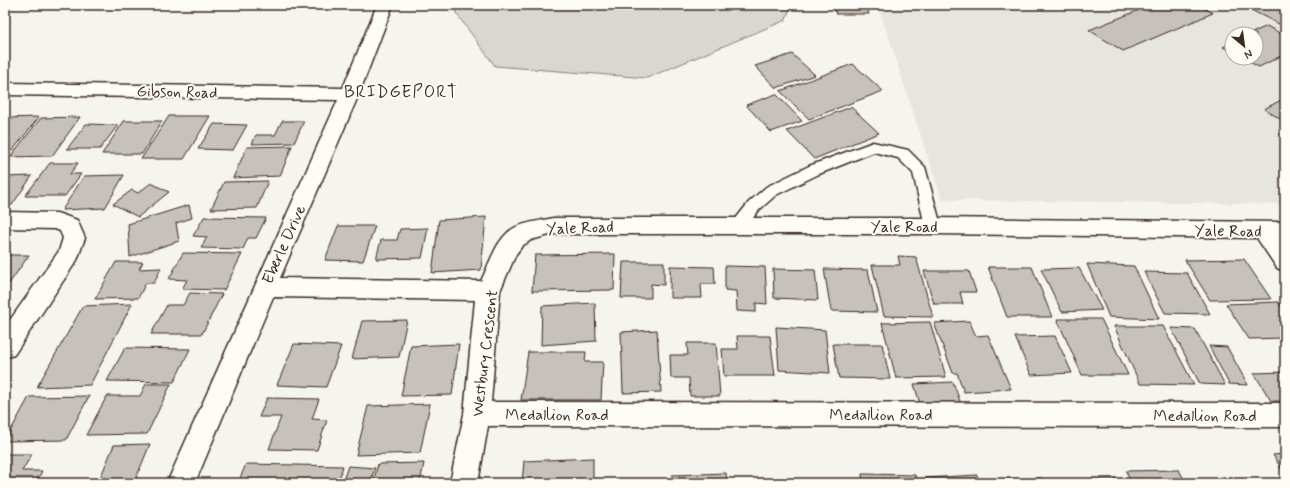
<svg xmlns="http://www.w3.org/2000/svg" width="1290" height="488" font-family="Mynerve,sans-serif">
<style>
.built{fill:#e7e5df;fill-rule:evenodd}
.green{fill:#dad6d0;stroke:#8a8077}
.building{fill:#c7c1bb;stroke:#3b2a1e}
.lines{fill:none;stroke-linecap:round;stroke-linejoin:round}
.service-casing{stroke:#3b2a1e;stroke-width:3}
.minor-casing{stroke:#3b2a1e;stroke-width:3}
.service{fill:#fdfcf7;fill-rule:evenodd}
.minor{fill:#fdfcf7;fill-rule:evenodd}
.labels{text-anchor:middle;stroke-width:4;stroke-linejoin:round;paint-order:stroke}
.street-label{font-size:16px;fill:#3b2a1e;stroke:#fdfcf7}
.neighbourhood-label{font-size:17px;letter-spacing:1px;fill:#3b2a1e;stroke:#fdfcf7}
</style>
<rect width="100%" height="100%" fill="#f5f4ee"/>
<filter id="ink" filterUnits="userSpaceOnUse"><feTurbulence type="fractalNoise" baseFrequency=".025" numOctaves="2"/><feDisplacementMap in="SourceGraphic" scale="8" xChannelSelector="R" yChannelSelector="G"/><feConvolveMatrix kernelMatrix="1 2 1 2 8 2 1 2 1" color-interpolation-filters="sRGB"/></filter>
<g filter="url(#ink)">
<path class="built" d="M878,5H1285V204L942,200ZM1232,34H1256V58H1232Z"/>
<path class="green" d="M458,5H791L786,20L647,78L495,66L456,13Z"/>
<path class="building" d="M833,5H866L869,14H836Z
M1152,5H1199L1213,13L1123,51L1089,30Z
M1241,5H1282L1285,6V27Z
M1267,26L1285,36V54L1259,67L1242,58H1256V34H1250Z
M1232,43V52L1223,47Z
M792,54L815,75L776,88L755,66Z
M853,64L883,91L809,119L780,91Z
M776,94L802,121L771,132L746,105Z
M1285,98V122L1264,109Z
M851,107L879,133L814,159L787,131Z
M169,116H210L184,159H141Z
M39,117L13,150L5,151V118Z
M80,117L52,156L10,157L41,118Z
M124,121H162L142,154H102Z
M282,121H304L294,143L252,144L256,135H275Z
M86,124L118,125L100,149H67Z
M214,124L247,125L233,150L198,149Z
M292,146L280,176L233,178L247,147Z
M50,163H78L70,174H81L65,196H25Z
M124,175L105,208L62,210L84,176Z
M32,176L12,205H5V177Z
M268,181L257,208L211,209L224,182Z
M151,183L169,192L138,217L113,204L132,190L138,193Z
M189,205L192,218L176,223L179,241L130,257L128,224Z
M204,217L266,218L256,238H248L243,249L201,248L207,237L193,236Z
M486,217L481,270L432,273L439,220Z
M338,226H375L363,261L325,260Z
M428,228L422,258L376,259L381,240H397L400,229Z
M183,253L242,254L224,290L182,289L187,280L169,279Z
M615,254L614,290L532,291L535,255Z
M5,255H29L6,288H5Z
M898,256L916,257L933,317L884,316L872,265H900Z
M1244,259L1271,299L1210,300L1185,260Z
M116,262H143L139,269L161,268L154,283H146L138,298L95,299Z
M623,262H664V285L651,284V298H621Z
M1087,264L1134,266L1159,319L1109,317Z
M670,266L714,267L715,284H701L702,298H670Z
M725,266L765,267L767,304L756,303V312L737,311L736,291L725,290Z
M988,267H1032L1052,317H1007Z
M1079,268L1102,310L1062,312L1041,269Z
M773,269L815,270L818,300L774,298Z
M824,269L868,270L877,312L831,311Z
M924,271H969L976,292H960L963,304H934Z
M1144,272L1187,273L1210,314L1165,313Z
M190,293L222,294L202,334H151L167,305H183Z
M1278,302L1285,312V338L1249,339L1226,304Z
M595,303L596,341L541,345L542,306Z
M132,304L90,385L37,387L83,306Z
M1057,319H1101L1128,375H1082Z
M407,320L399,357L352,359L362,321Z
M969,321L976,336L988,335L1011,389L964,392L957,373H953L934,323Z
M930,322L946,377L896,378L882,323Z
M1114,326H1163L1194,385L1140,384Z
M776,327L825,330L830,373L779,370Z
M1171,328L1195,329L1225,385L1200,384Z
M657,330L661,392L623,393L621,332Z
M737,336H770L775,376H724L722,349H738Z
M1055,336L1072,373L1031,375L1015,337Z
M687,343H716L720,396H690L689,378H671L670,355H688Z
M294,344L341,346L326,387L277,385Z
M459,344L452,395L401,396L411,346Z
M833,344H882L890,379L839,378Z
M1209,346L1227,347L1248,385L1229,384Z
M125,348L190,349L174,382L107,381Z
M528,352H586L585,362H603L601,400H521Z
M1285,372V401H1271L1254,373Z
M953,382L961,404L921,407L914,384Z
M146,384H171L147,434L86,435L107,396H140Z
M89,396L66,440L5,441L29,397Z
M267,398L319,399L312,419L327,420L317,450L269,449L281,417H259Z
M430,404L420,453L356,455L368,406Z
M150,444L134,483H98L114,445Z
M5,454H32L22,471H42L36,483H5Z
M1285,454V475L1273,455Z
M593,458V483H522L524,461Z
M424,463L420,483H373L378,464Z
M246,464L343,466L338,483H238Z
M348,466L375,468L370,483H342Z
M1179,470L1186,483H1131L1126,471Z
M726,473L727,483H673L672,475Z
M862,474L915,475L917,483H863Z
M977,475L980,483H926L925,478Z
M1042,478L1044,483H986L985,480Z
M761,479H791V483H761Z
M1118,479L1120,483H1067L1066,480Z
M1194,482H1247V483H1195Z"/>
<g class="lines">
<g class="service-casing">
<path id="service" d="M873,142L908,150L925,167L941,226L939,230L933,232L927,230L925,226L913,173L898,158L874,152L819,174L776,195L759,210L744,230L738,232L732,230L730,226L749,202L766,187L809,166Z"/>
</g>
<g class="minor-casing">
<path id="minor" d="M377,5H393L359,94L280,278L481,281C490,263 497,236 516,227C527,222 541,221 553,218H933L1285,222V238H1281L1285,244V271L1277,268L1257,238L933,234H553L531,240L522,246L516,254L500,291L491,402L1285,403V427L488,426L478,483H450L464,414L475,300L273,297L195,483H167L338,100L5,95V83L343,88Z
M5,212L57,213L77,220L85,238L77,260L14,355L5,358V327L59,251L63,238L60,231L55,229L5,228Z"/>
</g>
<use href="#service" class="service"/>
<use href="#minor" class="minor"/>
</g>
</g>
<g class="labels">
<g class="street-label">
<text transform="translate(177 91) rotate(1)" y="6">Gibson Road</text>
<text x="904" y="232">Yale Road</text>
<text transform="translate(580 227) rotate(-2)" y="6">Yale Road</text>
<text transform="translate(1228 230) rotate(1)" y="6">Yale Road</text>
<text transform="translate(283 244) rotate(-66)" y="6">Eberle Drive</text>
<text transform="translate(484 353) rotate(-83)" y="6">Westbury Crescent</text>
<text x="557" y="420">Medallion Road</text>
<text x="881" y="420">Medallion Road</text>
<text x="1205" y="421">Medallion Road</text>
</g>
<g class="neighbourhood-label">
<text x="401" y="97">BRIDGEPORT</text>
</g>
</g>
<rect width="1290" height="488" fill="none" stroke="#fdfcf7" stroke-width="20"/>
<rect x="10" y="10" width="1270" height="468" fill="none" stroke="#3b2a1e" stroke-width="1.5" filter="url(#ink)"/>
<g transform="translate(1244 46) rotate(151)"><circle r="19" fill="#fdfcf7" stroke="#afa8a0"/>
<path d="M0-3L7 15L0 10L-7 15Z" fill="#3b2a1e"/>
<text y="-6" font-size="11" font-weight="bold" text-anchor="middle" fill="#3b2a1e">N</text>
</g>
</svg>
